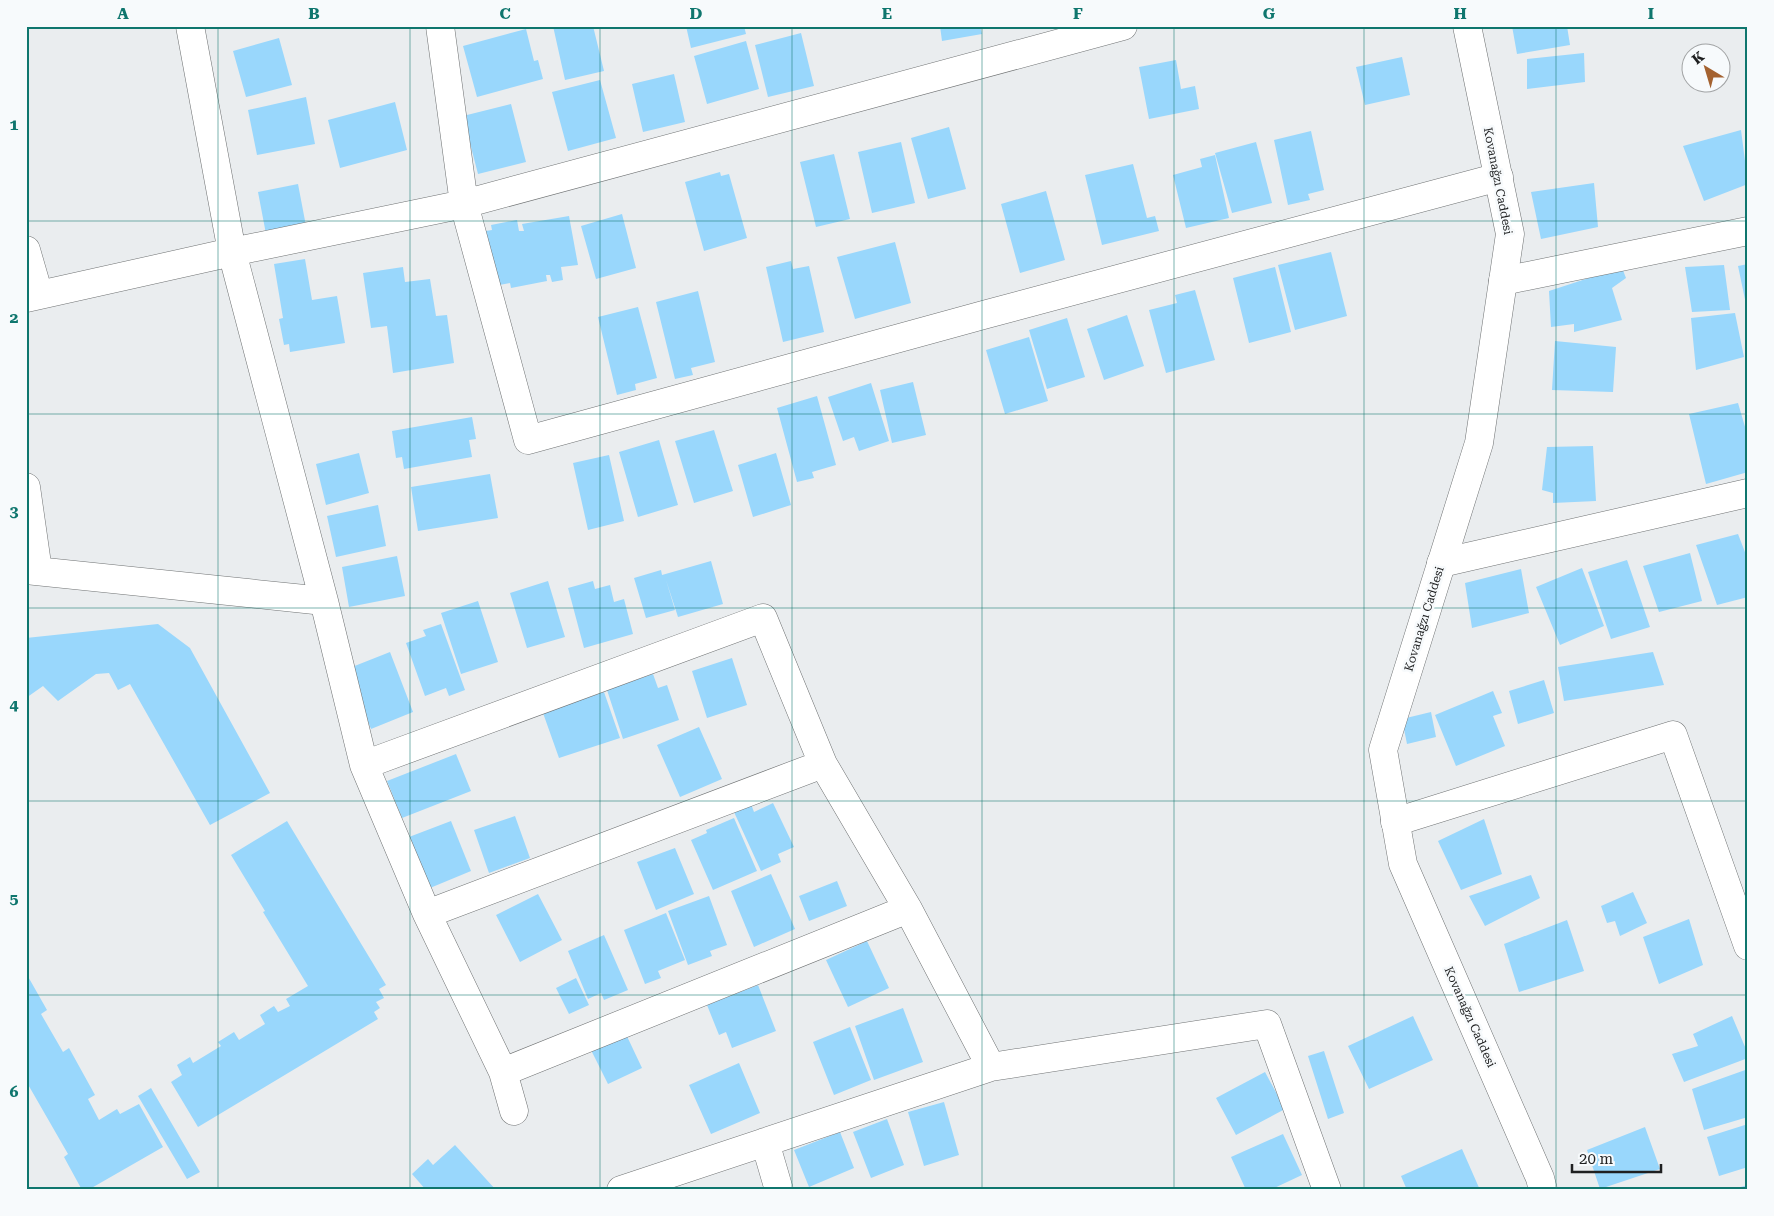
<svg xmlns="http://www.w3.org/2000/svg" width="1774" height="1216" font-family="'Roboto Serif',serif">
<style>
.building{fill:#99d7fc}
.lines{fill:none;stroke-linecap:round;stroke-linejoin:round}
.street-casing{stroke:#707374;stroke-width:29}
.secondary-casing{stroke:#707374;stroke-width:29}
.street{stroke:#fff;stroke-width:28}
.secondary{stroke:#fff;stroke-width:28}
.grid{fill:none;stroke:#0f766e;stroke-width:1;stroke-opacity:0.55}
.labels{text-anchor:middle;stroke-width:5;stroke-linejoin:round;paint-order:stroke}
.street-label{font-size:12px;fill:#1f2021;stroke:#f7fafc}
.neatline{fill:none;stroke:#0f766e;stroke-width:2}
.grid-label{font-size:16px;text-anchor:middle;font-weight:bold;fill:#0f766e}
</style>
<rect width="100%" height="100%" fill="#eaedef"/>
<path class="building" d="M553,26H593L604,71L565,80Z
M686,26H744L746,34L691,48Z
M940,26H980L982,34L942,41Z
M1512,26H1567L1570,45L1517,54Z
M526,29L534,61L538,60L543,79L477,97L463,46Z
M801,33L814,86L768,97L755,45Z
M279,38L292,85L246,97L233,51Z
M746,41L759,89L707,104L694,56Z
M1584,53L1585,82L1527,89V59Z
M1402,57L1410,95L1365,105L1356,67Z
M1176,60L1181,89L1195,86L1199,109L1149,119L1139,67Z
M674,74L685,122L643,132L632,84Z
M600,80L616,138L568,151L552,92Z
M306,97L315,144L257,155L248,110Z
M395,102L407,150L340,168L328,120Z
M511,104L526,162L478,174L463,116Z
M949,127L966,189L928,199L911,138Z
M1741,130L1748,184L1704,201L1683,146Z
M1311,131L1324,190L1308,194L1310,200L1288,205L1274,140Z
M901,142L915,203L872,213L858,152Z
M1256,142L1272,203L1232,213L1215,153Z
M834,154L850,219L816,227L800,162Z
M1215,155L1229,218L1186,228L1173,175L1202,167L1200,159Z
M1133,164L1147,218L1155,216L1159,231L1102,245L1085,175Z
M720,172L721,176L729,174L747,238L704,251L685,182Z
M1594,183L1598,227L1541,239L1531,192Z
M298,184L306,226L266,234L258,192Z
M1046,191L1065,260L1020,273L1001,204Z
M622,214L636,268L596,279L581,226Z
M569,216L578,265L561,267L563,280L552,282L550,275H546L547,281L511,288L510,283L489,287L479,232L492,230L491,225L517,220L519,231H524L522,224Z
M895,242L911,303L855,319L837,257Z
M1331,252L1347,316L1295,330L1278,265Z
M305,259L312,300L337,296L345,343L290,352L289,344L284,345L279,319L283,318L274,264Z
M1619,260L1626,278L1612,288L1622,320L1574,332V324L1551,327L1549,291L1598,275Z
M791,261L793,269L809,266L824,332L783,342L766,267Z
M1748,264V309H1747L1738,266Z
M1724,265L1730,310L1692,312L1685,267Z
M403,267L405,282L430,279L436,316L447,315L454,363L393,373L387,326L371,328L363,273Z
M1275,267L1291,332L1249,343L1233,278Z
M1195,290L1215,360L1166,373L1149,310L1177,303L1175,295Z
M698,291L715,362L691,368L693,375L675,379L656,302Z
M638,307L657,378L635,384L636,390L617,395L598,317Z
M1735,313L1744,357L1696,370L1691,318Z
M1127,315L1144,366L1104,380L1087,329Z
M1067,318L1085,377L1047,389L1029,330Z
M1029,337L1048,401L1005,414L986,350Z
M1555,341L1616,347L1613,392L1552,390Z
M913,382L926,435L892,443L880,390Z
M871,383L889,441L859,451L854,437L843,441L828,397Z
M817,396L836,465L812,472L814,478L797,482L777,408Z
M1738,403L1748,437V472L1706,484L1689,414Z
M472,417L476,439L469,440L472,457L404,469L402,457L396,458L392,431Z
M714,430L733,491L694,503L675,441Z
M659,440L678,505L638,517L619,452Z
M1593,446L1596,501L1553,503V493L1542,490L1547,447Z
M359,453L369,493L326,505L316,464Z
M776,453L791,505L753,517L738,465Z
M609,455L624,521L588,530L573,463Z
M490,474L498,518L418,531L411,487Z
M378,505L386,546L336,557L327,516Z
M1738,534L1748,560V597L1717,605L1696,545Z
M1690,553L1702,601L1659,612L1643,566Z
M397,556L405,596L349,607L342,567Z
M1627,560L1650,627L1611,639L1588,572Z
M711,561L723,604L678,617L666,580L675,610L646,618L634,578L661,570L662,575Z
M1582,568L1604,626L1560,645L1536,587Z
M1521,569L1529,613L1472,628L1465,583Z
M548,581L565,637L527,648L510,593Z
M593,581L595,589L610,585L614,602L624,599L633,634L584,648L568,588Z
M478,601L498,662L461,674L441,613Z
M158,624L190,648L270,793L210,825L130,684L118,690L109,673L96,674L58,701L43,686L26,698V638Z
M441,624L465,690L449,696L446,688L425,696L406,643L426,636L423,630Z
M390,652L413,712L371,729L347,669Z
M1653,652L1664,685L1564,701L1558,667Z
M732,658L747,705L707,718L692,671Z
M653,674L658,688L667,685L679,720L623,739L607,690Z
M1544,680L1554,713L1518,724L1509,691Z
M1493,691L1502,713L1493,716L1505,746L1456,766L1435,715Z
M604,692L620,738L559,758L543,713Z
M1431,712L1436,737L1407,744L1402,719Z
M699,727L722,779L680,797L657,745Z
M456,754L471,791L402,818L387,781Z
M773,803L794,847L778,854L781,862L761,871L734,812L751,804L754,812Z
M515,816L530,858L489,873L474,830Z
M734,818L757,871L713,890L691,840L707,833L706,830Z
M1484,819L1502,874L1461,890L1438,841Z
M287,821L386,985L379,989L384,998L376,1002L380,1008L374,1012L378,1019L198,1127L171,1082L182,1075L177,1065L190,1057L193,1063L221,1046L218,1042L234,1032L239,1040L265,1024L260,1015L274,1006L278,1012L290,1006L286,999L308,986L263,912L265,911L231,855Z
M451,821L471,871L430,888L409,837Z
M675,848L694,894L656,910L637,862Z
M771,874L795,929L754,947L731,891Z
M1531,875L1540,898L1485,926L1469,896Z
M837,881L847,906L809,921L799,896Z
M1633,892L1647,923L1620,936L1615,921L1607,923L1601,906Z
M538,894L562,940L520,962L496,915Z
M709,896L727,945L710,951L712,956L688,965L668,911Z
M666,913L685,960L658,971L661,978L645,984L624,930Z
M1689,919L1703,965L1659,984L1643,937Z
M1567,920L1584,971L1519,992L1504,944Z
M604,935L628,990L604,1000L601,993L588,999L568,951Z
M867,941L889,988L848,1007L826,960Z
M26,973L47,1010L41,1014L63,1052L69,1048L95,1095L88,1099L99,1120L117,1109L120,1114L139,1104L163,1147L88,1190H82L64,1157L68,1154L26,1081Z
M576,978L589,1005L569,1014L556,988Z
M758,985L776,1031L732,1048L726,1032L719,1035L707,1005Z
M903,1008L923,1062L874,1080L855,1026Z
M1413,1016L1433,1060L1369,1089L1348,1046Z
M1732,1016L1748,1054V1058L1684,1082L1672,1054L1698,1046L1693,1034Z
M850,1027L871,1080L834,1095L813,1042Z
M624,1030L642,1068L608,1084L589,1046Z
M1324,1051L1344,1113L1328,1119L1308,1056Z
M739,1063L760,1113L711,1134L689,1085Z
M1748,1069V1117L1704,1130L1692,1089Z
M1265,1072L1285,1109L1236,1135L1216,1098Z
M151,1088L200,1172L187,1179L138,1096Z
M944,1102L959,1155L924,1166L908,1112Z
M887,1119L904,1165L871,1178L853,1132Z
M1748,1124V1167L1719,1176L1707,1137Z
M1645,1127L1660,1169L1600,1189L1587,1150Z
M840,1132L854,1168L809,1187L794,1150Z
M1283,1134L1302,1175L1270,1190H1246L1231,1157Z
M455,1145L496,1190H426L412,1174L428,1159L433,1165Z
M1462,1149L1480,1190H1407L1401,1176Z
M1748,1185V1190H1733V1189Z"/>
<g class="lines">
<g class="street-casing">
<path id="street" d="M190,26L232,252L324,601L364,765L427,914L503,1072L514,1111
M440,26L464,204L528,440L987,314L1499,177
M26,250L39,295
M1503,281L1748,231
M26,298L232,252L464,204L1123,26
M26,487L38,571
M1441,563L1748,493
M26,570L324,601
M364,765L763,618L823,764L908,909L991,1067L1267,1024L1327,1190
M1395,822L1673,735L1748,946
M427,914L823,764
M503,1072L908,909
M765,1142L779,1190
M621,1190L991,1067"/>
</g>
<g class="secondary-casing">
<path id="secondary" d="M1467,26L1510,234L1479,443L1383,750L1403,864L1540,1178L1543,1190"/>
</g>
<use href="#street" class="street"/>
<use href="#secondary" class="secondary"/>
</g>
<path class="grid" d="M218,26V1190M410,26V1190M600,26V1190M792,26V1190M982,26V1190M1174,26V1190M1364,26V1190M1556,26V1190M26,221H1748M26,414H1748M26,608H1748M26,801H1748M26,995H1748"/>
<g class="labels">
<g class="street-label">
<text transform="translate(1498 181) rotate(79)" y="4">Kovanağzı Caddesi</text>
<text transform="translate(1424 619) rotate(-73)" y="4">Kovanağzı Caddesi</text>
<text transform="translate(1470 1017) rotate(66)" y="4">Kovanağzı Caddesi</text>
</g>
</g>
<rect width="1774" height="1216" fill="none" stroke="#f7fafc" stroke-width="55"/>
<g transform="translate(1706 68) rotate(322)"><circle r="24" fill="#f7fafc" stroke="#a1a3a4"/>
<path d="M0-4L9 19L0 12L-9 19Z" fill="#a46230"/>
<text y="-8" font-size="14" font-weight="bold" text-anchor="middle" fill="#1f2021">K</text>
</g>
<path d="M1572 1164v8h89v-8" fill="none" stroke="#1f2021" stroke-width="2.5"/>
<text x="1579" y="1164" font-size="15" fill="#1f2021" stroke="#f7fafc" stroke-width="4" paint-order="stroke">20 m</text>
<rect x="28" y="28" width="1718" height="1160" class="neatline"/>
<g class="grid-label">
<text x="123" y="19">A</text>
<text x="314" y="19">B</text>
<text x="505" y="19">C</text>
<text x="696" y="19">D</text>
<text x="887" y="19">E</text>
<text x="1078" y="19">F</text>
<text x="1269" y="19">G</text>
<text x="1460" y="19">H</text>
<text x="1651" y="19">I</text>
<text x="14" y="130">1</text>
<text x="14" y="323">2</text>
<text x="14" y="517">3</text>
<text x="14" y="710">4</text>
<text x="14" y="904">5</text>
<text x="14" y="1097">6</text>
</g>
</svg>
